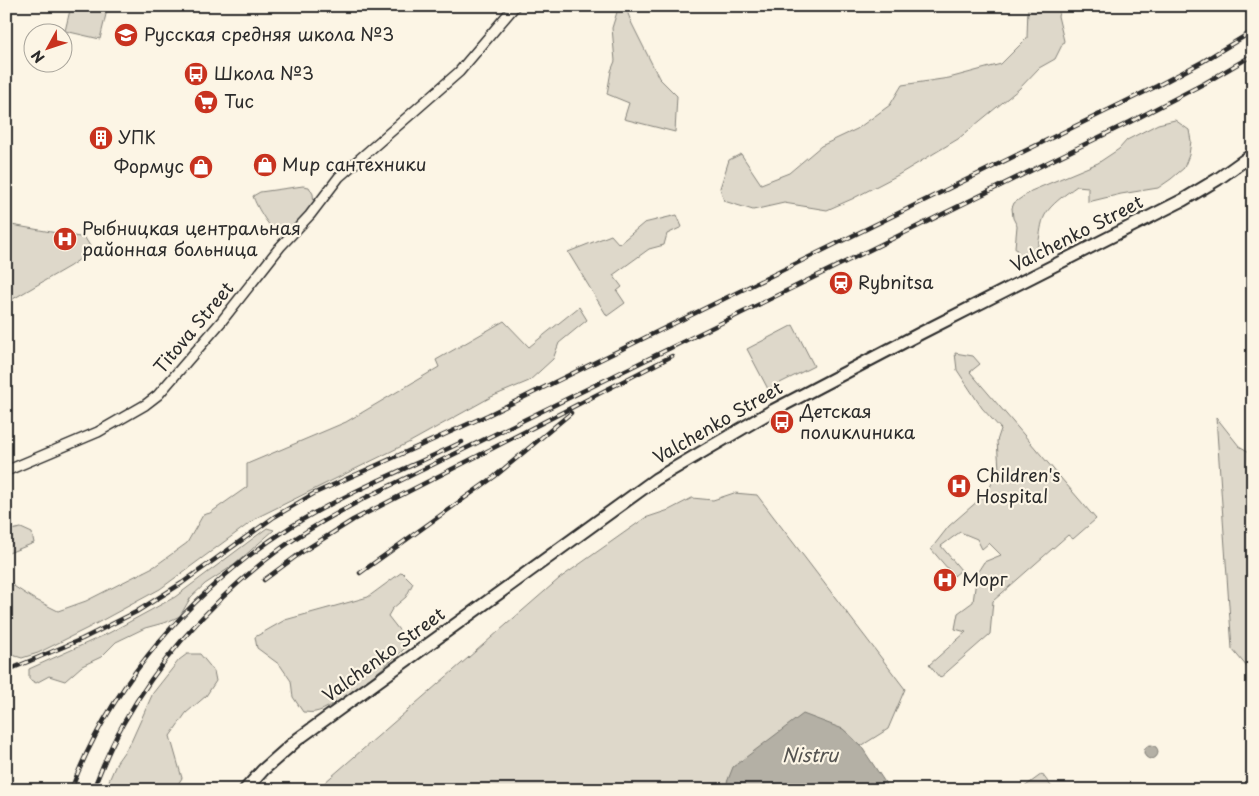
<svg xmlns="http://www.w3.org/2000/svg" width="1259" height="796" font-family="'Playpen Sans',sans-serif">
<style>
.green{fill:#ded8ca;stroke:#84827a}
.water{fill:#b4b0a5;stroke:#7d7b74}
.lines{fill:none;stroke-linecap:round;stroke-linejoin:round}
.tertiary-casing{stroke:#2b2b2b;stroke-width:12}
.primary-casing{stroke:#2b2b2b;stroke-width:15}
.tertiary{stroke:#fcf5e5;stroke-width:9}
.primary{stroke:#fcf5e5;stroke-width:11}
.rail-casing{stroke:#2b2b2b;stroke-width:4.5}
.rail{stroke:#fcf5e5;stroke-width:2.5;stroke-dasharray:8;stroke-linecap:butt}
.labels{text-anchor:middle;stroke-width:4.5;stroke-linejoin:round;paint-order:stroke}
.poi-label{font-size:18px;fill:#2b2b2b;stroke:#fcf5e5;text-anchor:start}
.street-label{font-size:18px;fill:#2b2b2b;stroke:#fcf5e5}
.water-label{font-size:19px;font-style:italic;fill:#545350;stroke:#fcf5e5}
</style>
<rect width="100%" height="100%" fill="#fcf5e5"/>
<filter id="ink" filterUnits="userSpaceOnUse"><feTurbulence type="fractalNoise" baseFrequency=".02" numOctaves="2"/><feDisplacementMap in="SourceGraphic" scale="10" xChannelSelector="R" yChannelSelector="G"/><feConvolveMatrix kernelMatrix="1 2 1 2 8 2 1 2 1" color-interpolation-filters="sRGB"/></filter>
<g filter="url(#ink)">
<path class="green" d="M71,6H108L100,39L65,31Z
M614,6H625L632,24L659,78L677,96L675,132L624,119L629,103L607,94L611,71L615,61L612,28L617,12Z
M1028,6H1062L1058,16L1064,41L1055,59L1039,68L1019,89L958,139L898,175L852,199L827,210L784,203L753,210L724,201L720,188L729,160L741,154L761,184L789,173L821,146L857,129L890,105L902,85L949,78L1001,64L1027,38Z
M1175,120L1189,130L1191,141L1189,155L1184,168L1171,179L1158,188L1121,194L1088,202V187L1077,186C1066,194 1051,204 1045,215C1036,232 1045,257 1020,258L1015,247L1017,226L1013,218L1012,208L1014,203L1031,191L1098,163L1119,149L1127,140L1158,124Z
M303,186L309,187L313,194L314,203L288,232L282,235C272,234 256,206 253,196L260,192Z
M677,215L682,227L667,234L664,245L649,249L613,275L622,287L617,291L625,303L607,316L568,252L611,235L619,244L644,223Z
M6,224L85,238L90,246L83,257L70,266L6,303Z
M579,307L587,320L559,343L553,359L529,381L491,397L410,442L258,517L160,589L88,628L38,653L22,658L9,654L6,658V581L32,598L58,611L86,601L155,566L187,543L203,515L210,513L247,487V464L346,422L439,367L436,360L504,321L529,347Z
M793,325L814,366L768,389L747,349Z
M955,353L973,356L980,364L970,372L1096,519L1073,539L1068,535L993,601L990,634L940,678L929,665L966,632L955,629L958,613L973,602L977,573L984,562L1001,555L989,543L982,549L977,539L960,532L941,546L961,570L954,576L931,549L949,526L987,493L999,469L997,441L1001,429L982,408L957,370Z
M1216,417L1239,446L1253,454V674L1232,649Z
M734,493L757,495L905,689L888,729L861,746L843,729L734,767L724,790H316L560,578L645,518L669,510L692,498L713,500Z
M21,528L32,533L34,543L6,554V531Z
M267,528L274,530L234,565L205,584L191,597L180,616L167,622L145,628L116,642L101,657L82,666L65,681L49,676L36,683L29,679V669L109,633L175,597Z
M402,572L413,583L406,597L392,609L388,616L406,639L407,646C393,661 333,710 315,712C311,713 307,712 303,712L293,697L291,681L280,665L257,648L255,637L285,620L368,597Z
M187,654H200L214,671L216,681L206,696L186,713L170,736L182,778L174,790H105L117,762L131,742L153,693L179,660Z
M1042,774L1054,790H1024L1023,788Z"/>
<path class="water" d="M803,714L843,729L861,746L890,790H724L733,767Z
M1144 752a7 7 0 1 1 14 0a7 7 0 1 1-14 0Z"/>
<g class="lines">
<g class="tertiary-casing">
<path id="tertiary" d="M6,471L98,432L145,405L158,395L221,322L280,247L310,215L339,177L459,72L515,6"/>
</g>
<g class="primary-casing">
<path id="primary" d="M245,790L263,770L298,739L656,479L772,411L921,333L1183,200L1218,179L1253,154"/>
</g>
<use href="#tertiary" class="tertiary"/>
<use href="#primary" class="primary"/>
<g class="rail-casing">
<path id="rail" d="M360,573L494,477L571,413
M264,580L302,552L353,520L672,356
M6,671L82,639L136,612L182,583L274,517L315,493L488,415L1157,86L1202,62L1253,31
M71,790C112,681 195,587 292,526C345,493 406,469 462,442
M93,790C102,767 111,745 123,724C162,655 217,596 280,549C307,529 336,514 365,498L1130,122L1205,83L1253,55"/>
</g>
<use href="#rail" class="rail"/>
</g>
</g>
<defs>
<g id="school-disc" transform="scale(1.25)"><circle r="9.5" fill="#c8321e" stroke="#fcf5e5"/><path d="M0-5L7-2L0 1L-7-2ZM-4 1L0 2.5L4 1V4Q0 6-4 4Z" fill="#fff"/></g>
<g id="bus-disc" transform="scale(1.25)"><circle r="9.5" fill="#c8321e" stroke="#fcf5e5"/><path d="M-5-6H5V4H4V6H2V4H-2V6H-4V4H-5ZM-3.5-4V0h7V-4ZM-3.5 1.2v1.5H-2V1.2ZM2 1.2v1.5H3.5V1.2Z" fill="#fff"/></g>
<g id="supermarket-disc" transform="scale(1.25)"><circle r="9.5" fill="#c8321e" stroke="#fcf5e5"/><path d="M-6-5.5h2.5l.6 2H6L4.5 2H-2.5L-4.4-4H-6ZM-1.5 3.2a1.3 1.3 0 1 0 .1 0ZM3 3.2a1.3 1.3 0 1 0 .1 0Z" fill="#fff"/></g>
<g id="building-disc" transform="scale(1.25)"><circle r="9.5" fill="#c8321e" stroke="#fcf5e5"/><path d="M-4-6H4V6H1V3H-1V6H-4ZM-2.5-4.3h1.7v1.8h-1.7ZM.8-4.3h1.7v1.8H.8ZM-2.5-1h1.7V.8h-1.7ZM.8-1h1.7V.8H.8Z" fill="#fff"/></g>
<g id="shop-disc" transform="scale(1.25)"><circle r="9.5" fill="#c8321e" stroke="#fcf5e5"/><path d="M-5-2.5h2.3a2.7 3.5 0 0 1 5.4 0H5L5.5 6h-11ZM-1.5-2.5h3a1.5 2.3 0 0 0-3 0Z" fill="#fff"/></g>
<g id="hospital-disc" transform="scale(1.25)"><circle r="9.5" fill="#c8321e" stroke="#fcf5e5"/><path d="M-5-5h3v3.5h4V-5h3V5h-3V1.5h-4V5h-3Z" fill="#fff"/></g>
<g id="station-disc" transform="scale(1.25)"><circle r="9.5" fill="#c8321e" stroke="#fcf5e5"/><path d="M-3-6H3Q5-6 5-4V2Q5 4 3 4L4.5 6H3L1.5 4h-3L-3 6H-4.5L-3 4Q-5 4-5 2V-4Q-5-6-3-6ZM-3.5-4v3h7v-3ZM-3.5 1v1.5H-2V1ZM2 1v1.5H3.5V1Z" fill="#fff"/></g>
</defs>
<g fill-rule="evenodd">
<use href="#school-disc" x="126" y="35"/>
<use href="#bus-disc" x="196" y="74"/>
<use href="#supermarket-disc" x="206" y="102"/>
<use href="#building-disc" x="101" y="138"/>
<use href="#shop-disc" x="265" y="165"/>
<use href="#shop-disc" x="201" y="167"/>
<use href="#hospital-disc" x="65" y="239"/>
<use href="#station-disc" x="841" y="283"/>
<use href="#bus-disc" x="782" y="422"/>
<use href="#hospital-disc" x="959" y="486"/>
<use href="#hospital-disc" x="945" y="580"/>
</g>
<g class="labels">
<g class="poi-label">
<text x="144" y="41">Русская средняя школа №3</text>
<text x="214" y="80">Школа №3</text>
<text x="224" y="108">Тис</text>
<text x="118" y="144">УПК</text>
<text x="282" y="171">Мир сантехники</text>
<text x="184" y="173" text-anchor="end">Формус</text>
<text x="82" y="235">Рыбницкая центральная<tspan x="82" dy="21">районная больница</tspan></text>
<text x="858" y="289">Rybnitsa</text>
<text x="800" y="418">Детская<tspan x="800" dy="21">поликлиника</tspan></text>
<text x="976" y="482">Children's<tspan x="976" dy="21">Hospital</tspan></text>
<text x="962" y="586">Морг</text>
</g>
<g class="street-label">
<text transform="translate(1077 234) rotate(-27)" y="6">Valchenko Street</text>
<text transform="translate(194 328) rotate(-50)" y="6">Titova Street</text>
<text transform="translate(718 423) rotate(-30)" y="6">Valchenko Street</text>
<text transform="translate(384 655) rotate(-36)" y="6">Valchenko Street</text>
</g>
<g class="water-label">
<text x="810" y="762">Nistru</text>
</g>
</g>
<rect width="1259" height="796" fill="none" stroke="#fcf5e5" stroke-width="25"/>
<rect x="12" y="12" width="1234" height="771" fill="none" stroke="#2b2b2b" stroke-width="2" filter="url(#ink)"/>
<g transform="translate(48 48) rotate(230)"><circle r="24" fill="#fcf5e5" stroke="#a8a49b"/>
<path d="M0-4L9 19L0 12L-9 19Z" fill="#c8321e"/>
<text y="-8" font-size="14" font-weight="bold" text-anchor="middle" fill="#2b2b2b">N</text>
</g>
</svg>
